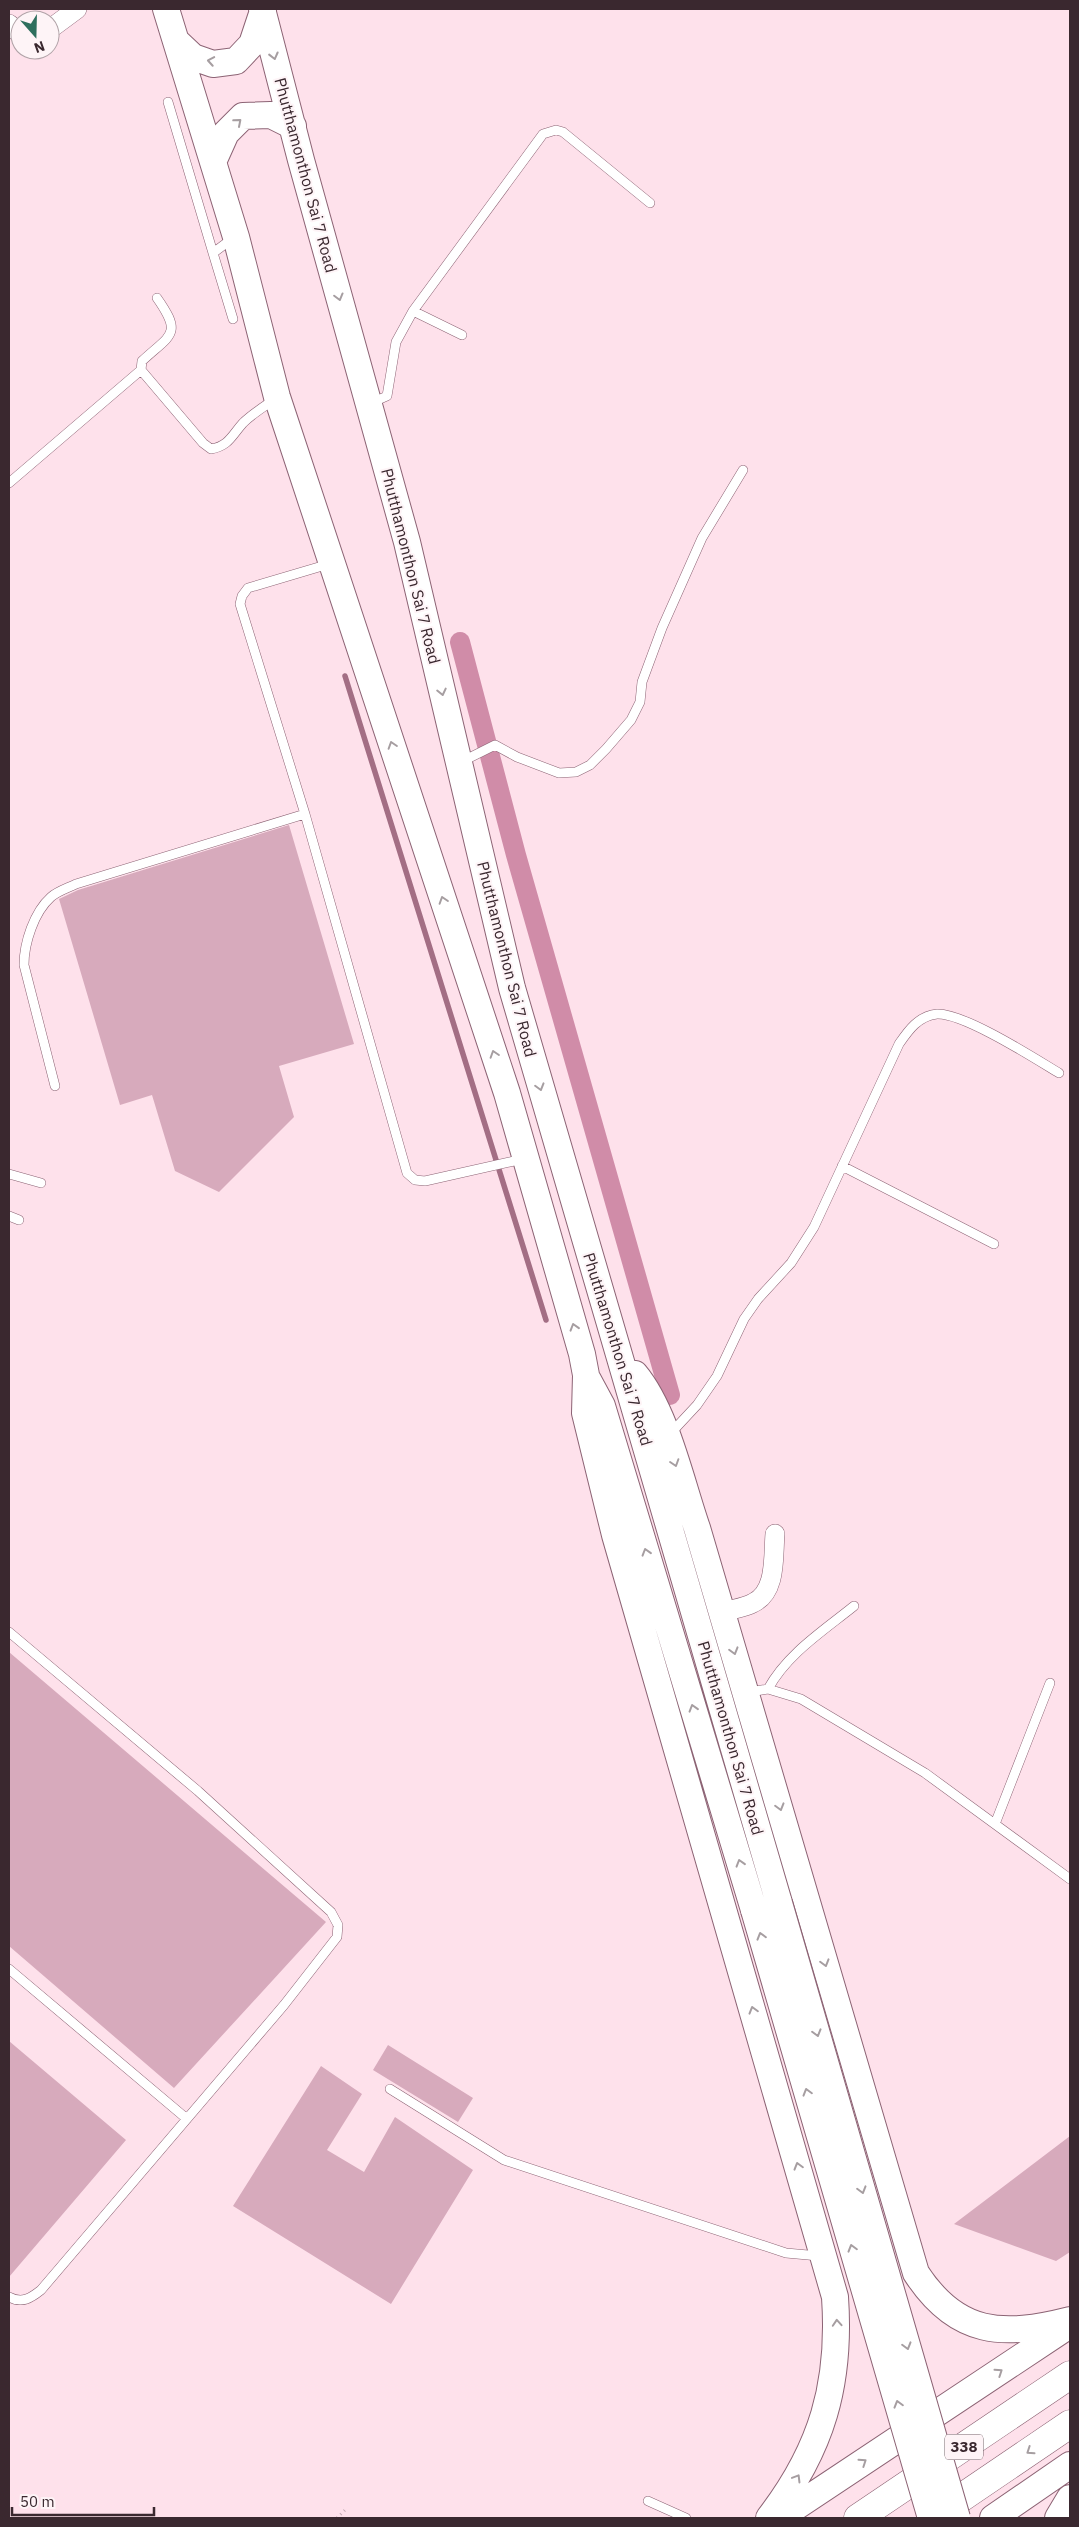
<svg xmlns="http://www.w3.org/2000/svg" width="1079" height="2527" font-family="'IBM Plex Sans',sans-serif">
<style>
.lines{fill:none;stroke-linecap:round;stroke-linejoin:round}
.stream{stroke:#a36e84;stroke-width:5.5}
.canal{stroke:#d08ca8;stroke-width:20}
.building{fill:#d7aabc}
.lane-casing{stroke:#8c6374;stroke-width:10}
.street-casing{stroke:#8c6374;stroke-width:20}
.secondary-casing{stroke:#8c6374;stroke-width:28}
.highway-casing{stroke:#8c6374;stroke-width:29}
.path{stroke:#c3a9b3;stroke-width:3;stroke-dasharray:1 4;stroke-linecap:butt}
.lane{stroke:#fff;stroke-width:9}
.street{stroke:#fff;stroke-width:19}
.secondary{stroke:#fff;stroke-width:26}
.highway{stroke:#fff;stroke-width:28}
.secondary-bridge-casing{stroke:#8c6374;stroke-width:28;stroke-linecap:butt}
.secondary-bridge{stroke:#fff;stroke-width:26}
.oneway{stroke:#a69ea1}
.labels{text-anchor:middle;stroke-width:4;stroke-linejoin:round;paint-order:stroke}
.shield{fill:#fef4f7;stroke:#75656b;stroke-width:1}
.shield-label{font-size:15px;font-weight:bold;fill:#3a282f}
.street-label{font-size:16px;fill:#3a282f;stroke:#fef4f7}
</style>
<rect width="100%" height="100%" fill="#fee1eb"/>
<g class="lines">
<path class="stream" d="M345,676L546,1320"/>
<path class="canal" d="M460,642L516,855L670,1395"/>
</g>
<path class="building" d="M289,825L354,1044L279,1066L294,1117L219,1192L175,1171L152,1095L120,1105L59,899L78,890Z
M9,1652L326,1922L174,2088L9,1946Z
M9,2041L126,2140L9,2277Z
M388,2045L473,2098L458,2122L373,2070Z
M321,2066L362,2094L327,2150L364,2172L395,2117L473,2170L391,2304L233,2206Z
M1070,2136V2252L1056,2261L954,2224Z"/>
<g class="lines">
<g class="lane-casing">
<path id="lane" d="M168,102L213,253
M157,298C183,335 171,334 142,361L141,370L203,443L211,449C229,446 232,435 243,423C252,414 265,406 275,399
M413,311L462,335
M233,319L213,253L233,238
M371,403L387,396L396,342L413,311L543,134L556,130L563,132L650,203
M9,483L141,370
M461,762L495,745L517,757L559,773L576,772L590,765L606,749L631,720L640,702L642,682L662,628L702,538L743,470
M305,814L407,1173L415,1180L425,1181L523,1159
M55,1086L24,965C24,943 34,912 51,897C58,891 68,888 76,884L305,814L240,604L242,596L248,588L329,564
M842,1166L994,1244
M9,1174L41,1183
M9,1216L19,1220
M670,1434L697,1405L717,1376L744,1319L758,1299L791,1263L814,1227L899,1044C908,1031 918,1016 937,1014C964,1013 1034,1058 1059,1073
M9,1632L198,1791L331,1912L338,1925L337,1937L284,2005L41,2290C31,2298 22,2304 9,2297
M768,1689C787,1654 823,1631 854,1606
M749,1692L768,1689L801,1699L925,1773L1070,1879
M995,1824L1050,1683
M9,1969L187,2119
M390,2089L504,2160L786,2253L819,2256
M648,2501L686,2518"/>
</g>
<g class="street-casing">
<path id="street" d="M9,24L20,34
M50,29L77,9
M723,1612C732,1609 744,1608 753,1603C777,1592 773,1556 775,1534"/>
</g>
<g class="secondary-casing">
<path id="secondary" d="M166,9L236,237L277,397L507,1093L582,1354L586,1375L585,1413L615,1535L835,2297C841,2384 822,2449 769,2518
M262,9L301,160L407,542L512,988L779,1903
M176,41L193,57L213,64L236,61L252,44L263,11
M213,162L226,133L243,116L271,115L293,126
M635,1374C666,1411 681,1482 697,1528L916,2273C957,2336 1003,2337 1070,2320
M588,1380L602,1406L754,1910
M779,2518L1068,2326
M993,2518L1070,2465
M1058,2518L1070,2498"/>
</g>
<g class="highway-casing">
<path id="highway" d="M933,2517L1070,2424
M858,2518L1070,2375"/>
</g>
<path class="path" d="M337,2518L345,2510"/>
<use href="#lane" class="lane"/>
<use href="#street" class="street"/>
<use href="#secondary" class="secondary"/>
<use href="#highway" class="highway"/>
<g class="secondary-bridge-casing">
<path id="secondary-bridge" d="M779,1903L957,2518
M754,1910L931,2518"/>
</g>
<use href="#secondary-bridge" class="secondary-bridge"/>
</g>
<defs><path id="oneway-chevron" d="M-2-3.5L2.5 0L-2 3.5" fill="none" stroke-width="1.6" stroke-linecap="round" stroke-linejoin="round" transform="scale(1.25)"/></defs>
<g class="oneway">
<use href="#oneway-chevron" transform="translate(274 56) rotate(76)"/>
<use href="#oneway-chevron" transform="translate(211 61) rotate(-170)"/>
<use href="#oneway-chevron" transform="translate(238 122) rotate(-41)"/>
<use href="#oneway-chevron" transform="translate(339 297) rotate(75)"/>
<use href="#oneway-chevron" transform="translate(442 692) rotate(77)"/>
<use href="#oneway-chevron" transform="translate(392 745) rotate(-108)"/>
<use href="#oneway-chevron" transform="translate(443 900) rotate(-108)"/>
<use href="#oneway-chevron" transform="translate(494 1054) rotate(-108)"/>
<use href="#oneway-chevron" transform="translate(540 1087) rotate(74)"/>
<use href="#oneway-chevron" transform="translate(574 1327) rotate(-107)"/>
<use href="#oneway-chevron" transform="translate(675 1463) rotate(72)"/>
<use href="#oneway-chevron" transform="translate(646 1552) rotate(-107)"/>
<use href="#oneway-chevron" transform="translate(734 1651) rotate(74)"/>
<use href="#oneway-chevron" transform="translate(693 1708) rotate(-107)"/>
<use href="#oneway-chevron" transform="translate(780 1807) rotate(74)"/>
<use href="#oneway-chevron" transform="translate(740 1863) rotate(-107)"/>
<use href="#oneway-chevron" transform="translate(761 1936) rotate(-106)"/>
<use href="#oneway-chevron" transform="translate(825 1963) rotate(74)"/>
<use href="#oneway-chevron" transform="translate(753 2010) rotate(-106)"/>
<use href="#oneway-chevron" transform="translate(817 2033) rotate(74)"/>
<use href="#oneway-chevron" transform="translate(807 2092) rotate(-106)"/>
<use href="#oneway-chevron" transform="translate(798 2166) rotate(-106)"/>
<use href="#oneway-chevron" transform="translate(862 2190) rotate(74)"/>
<use href="#oneway-chevron" transform="translate(852 2248) rotate(-106)"/>
<use href="#oneway-chevron" transform="translate(837 2323) rotate(-94)"/>
<use href="#oneway-chevron" transform="translate(907 2346) rotate(74)"/>
<use href="#oneway-chevron" transform="translate(999 2372) rotate(-34)"/>
<use href="#oneway-chevron" transform="translate(898 2404) rotate(-106)"/>
<use href="#oneway-chevron" transform="translate(1030 2451) rotate(146)"/>
<use href="#oneway-chevron" transform="translate(863 2462) rotate(-34)"/>
<use href="#oneway-chevron" transform="translate(797 2478) rotate(-59)"/>
</g>
<g class="labels">
<rect class="shield" x="945" y="2434.5" width="38" height="25" rx="4"/>
<g class="shield-label">
<text x="964" y="2452">338</text>
</g>
<g class="street-label">
<text transform="translate(306 175) rotate(75)" y="6">Phutthamonthon Sai 7 Road</text>
<text transform="translate(411 566) rotate(76)" y="6">Phutthamonthon Sai 7 Road</text>
<text transform="translate(507 959) rotate(76)" y="6">Phutthamonthon Sai 7 Road</text>
<text transform="translate(618 1349) rotate(73)" y="6">Phutthamonthon Sai 7 Road</text>
<text transform="translate(731 1738) rotate(74)" y="6">Phutthamonthon Sai 7 Road</text>
</g>
</g>
<rect width="1079" height="2527" fill="none" stroke="#3a282f" stroke-width="20"/>
<g transform="translate(35 35) rotate(160)"><circle r="24" fill="#fef4f7" stroke="#b0a2a7"/>
<path d="M0-4L9 19L0 12L-9 19Z" fill="#2e6f5e"/>
<text y="-8" font-size="14" font-weight="bold" text-anchor="middle" fill="#3a282f">N</text>
</g>
<path d="M12 2507v8h142v-8" fill="none" stroke="#3a282f" stroke-width="2.5"/>
<text x="20" y="2507" font-size="15" fill="#3a282f" stroke="#fef4f7" stroke-width="4" paint-order="stroke">50 m</text>
</svg>
